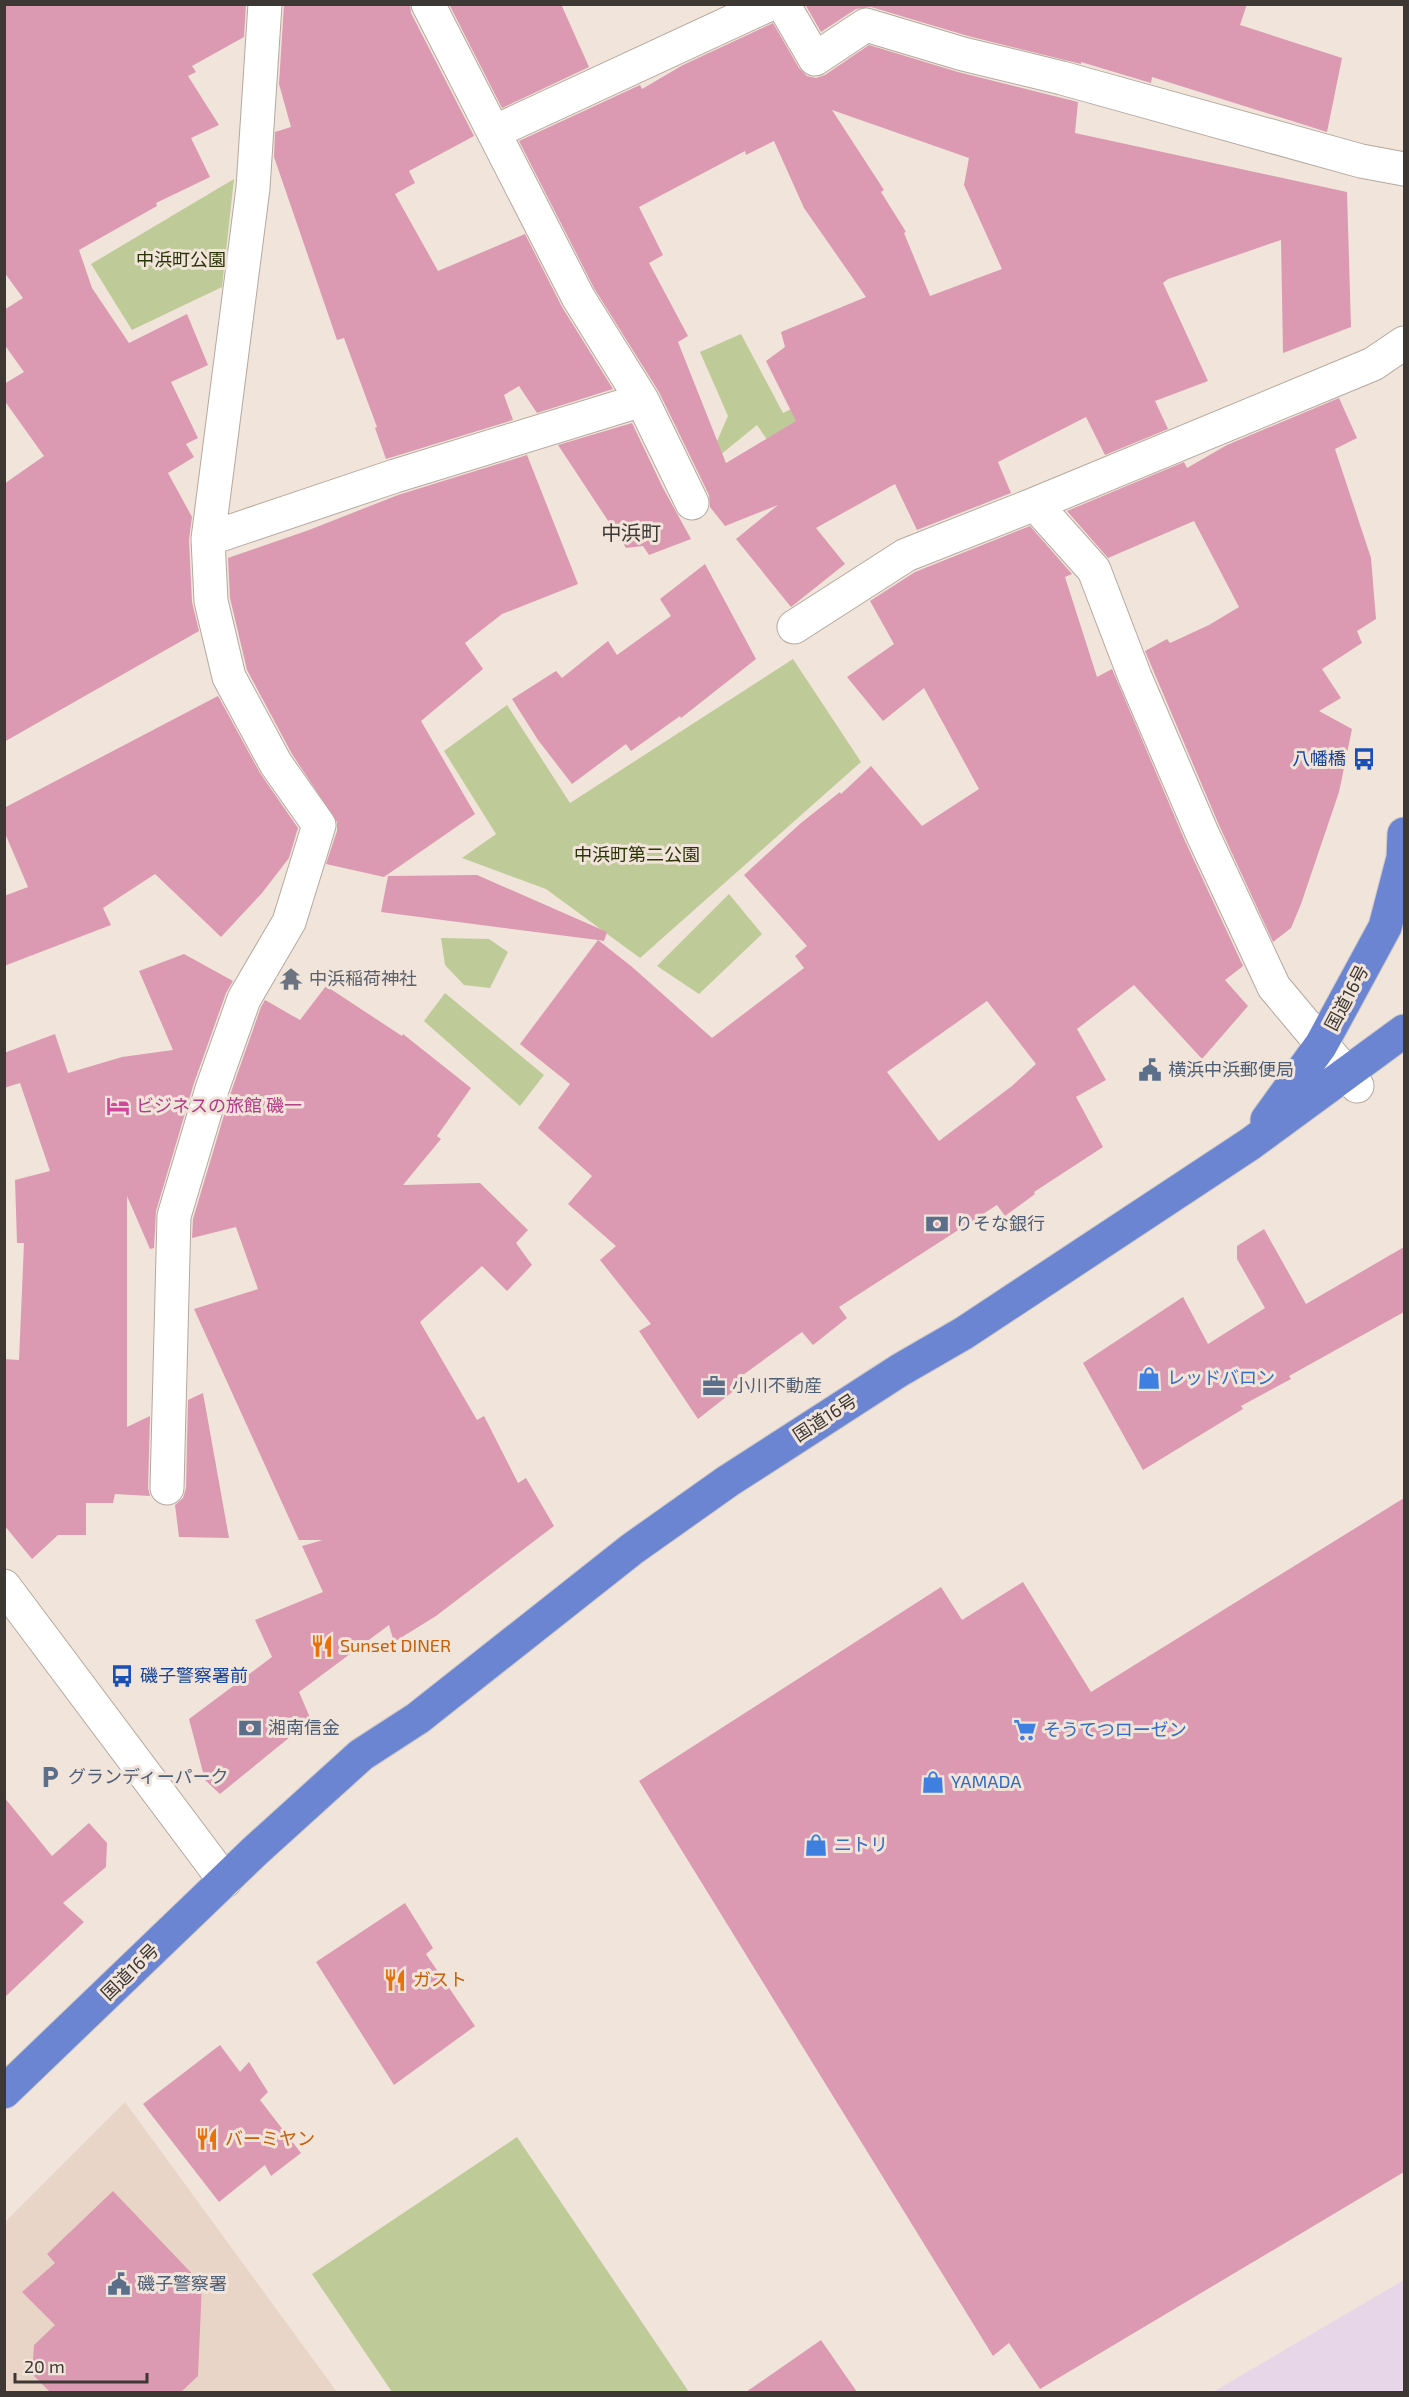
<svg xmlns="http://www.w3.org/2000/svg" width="1409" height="2397" font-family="'Exo 2','Noto Sans JP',sans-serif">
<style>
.built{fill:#e9d5c7}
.industrial{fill:#e7d6e8}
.green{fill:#becb98}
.building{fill:#db9ab2;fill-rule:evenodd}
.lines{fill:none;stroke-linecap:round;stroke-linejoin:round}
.minor-casing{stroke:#b5a89f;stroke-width:35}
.highway-casing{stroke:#c9c7c6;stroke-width:35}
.minor{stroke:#fff;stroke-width:33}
.highway{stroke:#6c85d2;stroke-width:33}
.labels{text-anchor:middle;stroke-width:6;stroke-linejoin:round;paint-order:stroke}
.park-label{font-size:18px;fill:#2b3405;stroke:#f1e4da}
.transit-label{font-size:18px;fill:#164399;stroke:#f1e4da;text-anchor:end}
.worship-label{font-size:18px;fill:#5b616d;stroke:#f1e4da;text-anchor:start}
.street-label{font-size:18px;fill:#3d3834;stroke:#f1e4da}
.service-label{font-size:18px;fill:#4e5e75;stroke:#f1e4da;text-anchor:start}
.hotel-label{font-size:18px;fill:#b23c85;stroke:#f1e4da;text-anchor:start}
.shop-label{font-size:18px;fill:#366cbe;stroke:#f1e4da;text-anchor:start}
.food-label{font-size:18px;fill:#c56008;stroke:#f1e4da;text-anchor:start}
.neighbourhood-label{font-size:20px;fill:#3d3834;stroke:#f1e4da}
</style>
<rect width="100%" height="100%" fill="#f1e4da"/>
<path class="built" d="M125,2102L337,2392H5V2222Z"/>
<path class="industrial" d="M1404,2280V2392H1213Z"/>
<path class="green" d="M234,179L222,287L132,330L91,264Z
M741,334L783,413L845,383L774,450L757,425L719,456L714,448L728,416L700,352Z
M793,659L861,762L640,958L546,889L462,858L496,834L444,751L507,705L570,803Z
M729,894L762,934L699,994L657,966Z
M441,938L489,939L508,952L490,988L464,985L445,965Z
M445,993L544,1075L520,1106L424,1021Z
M517,2137L689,2392H392L312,2274Z"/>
<path class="building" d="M4,4H246L244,37L192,66L196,72L188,76L219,125L191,138L210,177L156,203L157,206L79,250L92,288L129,343L187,314L208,365L171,382L198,438L186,444L194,457L168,473L192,517L189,540L192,602L199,631L4,742V484L44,456L4,400V384L24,372L4,344V310L23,298L4,272Z
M284,4H410L411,13L474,136L409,171L415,183L395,194L438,271L525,234L562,307L613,389L537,413L519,386L504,395L513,420L386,459L375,428L377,427L344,338L337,340L274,157L275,132L291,127L279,84Z
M449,4H561L589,67L502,108Z
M805,4H1247L1240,25L1342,58L1327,132L1152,77L1151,83L1081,62V64L968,36L871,7L856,9L821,32Z
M773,23L799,68L807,76L816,78L825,75L869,45L958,72L1078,102L1075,133L1347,192L1351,327L1283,353L1281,240L1168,279L1163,283L1208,381L1155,401L1168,429L1105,455L1086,417L998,462L1011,493L917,530L895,484L816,528L845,564L791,607L736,539L778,505L725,526L710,507L709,495L659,392L594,288L519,141L640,85L642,89L683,65ZM832,110L969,158L964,185L1002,269L930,296L904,233L906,232L881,192L884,190ZM774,141L804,208L866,297L781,332L785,347L766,361L796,421L726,463L678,342L688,336L649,263L663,255L639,207L745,151L746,155Z
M1339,398L1357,438L1335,449L1371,558L1376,619L1357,631L1362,643L1322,669L1341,698L1319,711L1352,729L1339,792L1301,904L1291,928L1273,942L1219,825L1145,651L1167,639L1170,643L1209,625L1239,607L1194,521L1108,558L1067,511L1184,462L1187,468L1227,445Z
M632,423L663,488L691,539L649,555L643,546L626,548L558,445Z
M527,455L578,584L502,614L465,643L483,669L421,721L475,814L384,877L326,864L337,831V822L292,754L247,670L230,598L228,558L309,530L398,495Z
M1030,526L1072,574L1065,577L1097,677L1112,669L1185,841L1243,966L1225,980L1248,1006L1202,1059L1134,985L1077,1029L1106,1080L1076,1097L1103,1147L1034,1192L1035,1194L1005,1216L997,1205L839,1307L847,1318L813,1345L802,1332L736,1380L740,1386L698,1419L639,1331L651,1324L600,1260L616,1246L568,1204L592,1176L538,1128L570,1084L520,1044L598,940L381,912L388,876L477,875L607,932L604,941L598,940L631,966L712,1038L804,968L795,956L807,946L744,875L801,823L840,792L841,794L871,766L922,826L979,789L924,688L883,721L847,677L894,644L870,601L915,572ZM987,1001L1036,1064L1012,1086L939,1141L887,1072Z
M705,564L756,659L681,718L680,716L631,751L626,744L572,784L538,740L512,699L556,671L562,678L608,641L617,655L671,616L660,599Z
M218,696L260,773L298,828L289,858L262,893L221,937L155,874L103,908L111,925L4,966V896L28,887L4,831V808Z
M184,954L233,981L226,993L194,1083L156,1211L154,1248L150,1249L127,1196V1427L150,1416L148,1488L150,1496L115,1494L113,1503H86V1535H58L32,1559L4,1525V1359L19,1360L24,1243H17L15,1180L50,1171L20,1083L4,1088V1053L55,1034L68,1073L122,1057L173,1050L139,971Z
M326,986L402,1036L403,1034L471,1088L437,1136L441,1139L403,1185L480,1183L528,1230L516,1243L532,1265L507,1291L482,1266L420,1322L477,1420L484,1416L518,1483L526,1478L554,1526L436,1616L394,1642L389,1625L299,1692L311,1720L220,1794L205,1780L189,1719L272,1657L255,1620L323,1592L302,1546L323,1540H299L194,1309L258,1289L236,1227L192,1238L193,1219L230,1095L261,1007L265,1000L300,1020Z
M1264,1229L1306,1304L1404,1247V1312L1289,1376L1291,1379L1241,1406L1243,1409L1143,1470L1083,1363L1183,1297L1208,1344L1265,1308L1237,1259V1246Z
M203,1393L229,1538L179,1537L175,1505L183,1498L186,1488L188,1400Z
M1404,1498V2172L1040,2389L1009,2343L993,2356L639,1781L941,1587L962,1620L1023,1582L1091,1692Z
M4,1797L52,1856L89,1823L107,1843L106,1867L63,1903L84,1922L4,1998Z
M405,1903L433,1948L426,1954L475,2026L394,2085L316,1962Z
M220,2045L240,2072L249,2062L268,2092L260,2100L301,2153L271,2176L265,2165L219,2202L143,2104Z
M113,2191L202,2284L198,2376L181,2392H50L32,2374L34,2345L55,2325L22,2292L55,2263L47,2254Z
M821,2340L857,2392H746Z"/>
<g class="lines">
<g class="minor-casing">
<path id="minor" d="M428,4L578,297L642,400
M783,4L815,59L866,25L963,54L1062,78L1361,161L1404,169
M494,132L770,4
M1035,504L1373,364L1404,343
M208,539L253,188L265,4
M794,627L906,555L1035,504L1094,570L1135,677L1202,833L1274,987L1357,1086
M167,1488L174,1216L212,1089L244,999L289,922L319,825L276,764L229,677L211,601L208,539L395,476L642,400L692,503
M4,1586L225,1881"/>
</g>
<g class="highway-casing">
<path id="highway" d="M1267,1120L1321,1045L1385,927L1403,858L1404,834
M4,2092L255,1851L361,1755L418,1718L632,1549L728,1481L900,1370L964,1333L1250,1144L1404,1031"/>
</g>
<use href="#minor" class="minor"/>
<use href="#highway" class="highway"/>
</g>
<defs>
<g id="bus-bare" transform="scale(1.8)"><path d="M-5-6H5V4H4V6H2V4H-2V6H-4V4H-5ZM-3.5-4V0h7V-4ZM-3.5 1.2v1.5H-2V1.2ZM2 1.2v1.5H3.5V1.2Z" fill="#1a4fb4" stroke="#f1e4da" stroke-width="2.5" paint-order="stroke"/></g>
<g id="temple-bare" transform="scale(1.8)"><path d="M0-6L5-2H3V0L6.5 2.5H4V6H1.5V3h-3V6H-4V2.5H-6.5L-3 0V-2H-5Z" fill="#6b7280" stroke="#f1e4da" stroke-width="2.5" paint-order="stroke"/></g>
<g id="civic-bare" transform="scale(1.8)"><path d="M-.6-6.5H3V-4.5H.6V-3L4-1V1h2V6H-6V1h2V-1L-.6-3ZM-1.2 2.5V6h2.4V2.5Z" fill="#5c6f8a" stroke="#f1e4da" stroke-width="2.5" paint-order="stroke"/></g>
<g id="hotel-bare" transform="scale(1.8)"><path d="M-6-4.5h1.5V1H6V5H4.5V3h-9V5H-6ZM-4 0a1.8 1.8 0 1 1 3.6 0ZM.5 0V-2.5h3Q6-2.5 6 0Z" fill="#d1479c" stroke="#f1e4da" stroke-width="2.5" paint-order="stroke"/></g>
<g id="bank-bare" transform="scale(1.8)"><path d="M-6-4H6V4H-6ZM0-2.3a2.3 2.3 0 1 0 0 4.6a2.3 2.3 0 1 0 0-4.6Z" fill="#5c6f8a" stroke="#f1e4da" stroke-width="2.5" paint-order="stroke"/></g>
<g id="shop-bare" transform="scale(1.8)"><path d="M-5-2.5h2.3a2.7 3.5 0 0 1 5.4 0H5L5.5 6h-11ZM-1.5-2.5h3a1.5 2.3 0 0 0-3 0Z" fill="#3f7fe0" stroke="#f1e4da" stroke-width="2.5" paint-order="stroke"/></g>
<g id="office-bare" transform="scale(1.8)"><path d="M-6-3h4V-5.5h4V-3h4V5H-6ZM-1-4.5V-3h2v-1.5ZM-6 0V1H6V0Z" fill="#5c6f8a" stroke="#f1e4da" stroke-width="2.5" paint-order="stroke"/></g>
<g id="restaurant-bare" transform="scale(1.8)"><path d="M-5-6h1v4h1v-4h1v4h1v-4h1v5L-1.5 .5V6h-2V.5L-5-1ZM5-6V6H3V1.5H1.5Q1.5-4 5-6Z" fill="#e8710a" stroke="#f1e4da" stroke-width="2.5" paint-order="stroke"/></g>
<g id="supermarket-bare" transform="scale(1.8)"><path d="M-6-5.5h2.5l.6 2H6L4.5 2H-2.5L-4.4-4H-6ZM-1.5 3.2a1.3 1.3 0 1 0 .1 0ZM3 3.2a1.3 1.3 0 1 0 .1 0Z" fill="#3f7fe0" stroke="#f1e4da" stroke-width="2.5" paint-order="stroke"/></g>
<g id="parking-bare" transform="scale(1.8)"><path d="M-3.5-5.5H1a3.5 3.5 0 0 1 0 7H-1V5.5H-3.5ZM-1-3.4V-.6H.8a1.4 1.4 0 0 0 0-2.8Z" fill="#5c6f8a" stroke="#f1e4da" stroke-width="2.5" paint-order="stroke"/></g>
</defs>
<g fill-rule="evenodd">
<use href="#bus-bare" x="1364" y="759"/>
<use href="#temple-bare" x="291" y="979"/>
<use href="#civic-bare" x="1150" y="1070"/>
<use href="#hotel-bare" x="118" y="1106"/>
<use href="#bank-bare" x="937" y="1224"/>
<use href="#shop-bare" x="1149" y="1378"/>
<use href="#office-bare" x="714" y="1386"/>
<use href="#restaurant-bare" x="322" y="1646"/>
<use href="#bus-bare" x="122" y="1676"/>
<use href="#bank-bare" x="250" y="1728"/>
<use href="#supermarket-bare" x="1025" y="1730"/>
<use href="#parking-bare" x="50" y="1777"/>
<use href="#shop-bare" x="933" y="1782"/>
<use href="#shop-bare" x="816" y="1845"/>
<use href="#restaurant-bare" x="395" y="1980"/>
<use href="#restaurant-bare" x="207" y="2139"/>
<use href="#civic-bare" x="119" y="2284"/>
</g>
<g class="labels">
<g class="park-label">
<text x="181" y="266">中浜町公園</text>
<text x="637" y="861">中浜町第二公園</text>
</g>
<g class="transit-label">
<text x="1346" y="765">八幡橋</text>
<text x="140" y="1682" text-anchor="start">磯子警察署前</text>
</g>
<g class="worship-label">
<text x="309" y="985">中浜稲荷神社</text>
</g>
<g class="street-label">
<text transform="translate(1347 998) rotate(-62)" y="6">国道16号</text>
<text transform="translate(825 1418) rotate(-33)" y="6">国道16号</text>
<text transform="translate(130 1972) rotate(-44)" y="6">国道16号</text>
</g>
<g class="service-label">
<text x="1168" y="1076">横浜中浜郵便局</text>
<text x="955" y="1230">りそな銀行</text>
<text x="732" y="1392">小川不動産</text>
<text x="268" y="1734">湘南信金</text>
<text x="68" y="1783">グランディーパーク</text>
<text x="137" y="2290">磯子警察署</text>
</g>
<g class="hotel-label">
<text x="136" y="1112">ビジネスの旅館 磯一</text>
</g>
<g class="shop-label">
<text x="1167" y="1384">レッドバロン</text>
<text x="1043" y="1736">そうてつローゼン</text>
<text x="951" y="1788">YAMADA</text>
<text x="834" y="1851">ニトリ</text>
</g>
<g class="food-label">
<text x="340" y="1652">Sunset DINER</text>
<text x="413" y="1986">ガスト</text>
<text x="225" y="2145">バーミヤン</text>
</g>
<g class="neighbourhood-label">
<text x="631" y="540">中浜町</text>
</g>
</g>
<rect width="1409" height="2397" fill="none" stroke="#3d3834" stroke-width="12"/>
<path d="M15 2373v9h132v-9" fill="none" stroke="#3d3834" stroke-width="3"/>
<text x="24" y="2373" font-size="18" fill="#3d3834" stroke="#f1e4da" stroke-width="4.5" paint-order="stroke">20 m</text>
</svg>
